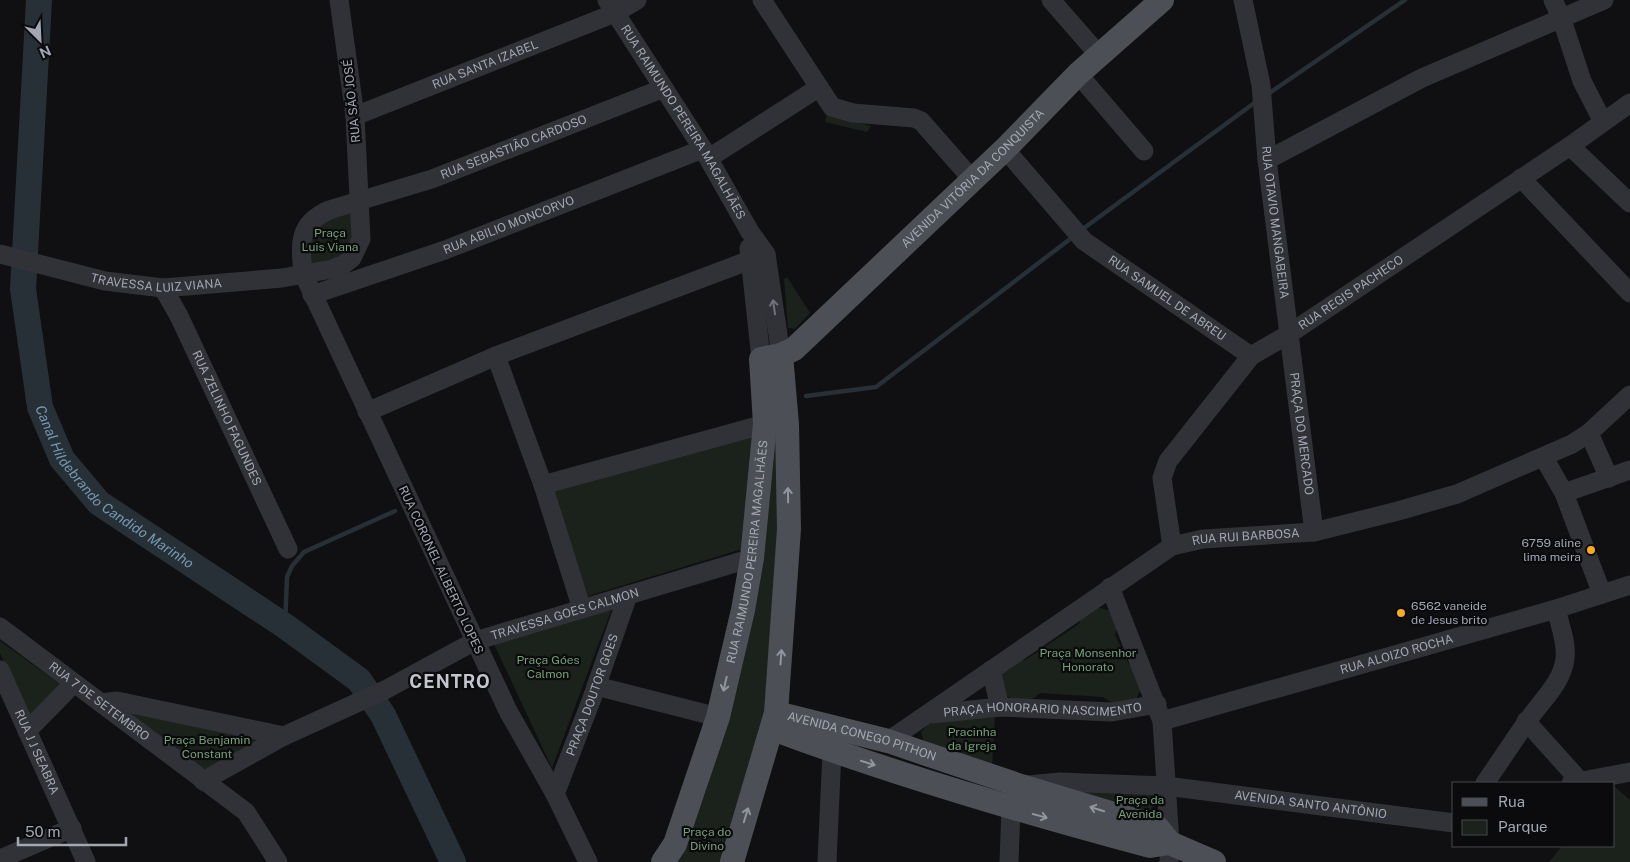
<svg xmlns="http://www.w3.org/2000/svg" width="1630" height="862" font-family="'Public Sans',sans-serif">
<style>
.green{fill:#1b221b}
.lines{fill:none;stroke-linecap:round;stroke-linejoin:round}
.stream{stroke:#273036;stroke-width:4.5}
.river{stroke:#273036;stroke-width:26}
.minor{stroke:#313237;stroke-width:19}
.major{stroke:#4d4f56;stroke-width:24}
.oneway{stroke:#6f727b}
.oneway2{stroke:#9095a0}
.poi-dot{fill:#f8aa22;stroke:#0b0b0d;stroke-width:2}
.labels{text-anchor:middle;stroke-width:4.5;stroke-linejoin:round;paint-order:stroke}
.street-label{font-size:12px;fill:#a1a7b3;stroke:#0b0b0d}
.park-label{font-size:12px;fill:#779f78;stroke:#0b0b0d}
.poi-label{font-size:12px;fill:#a1a7b3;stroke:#0b0b0d;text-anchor:end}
.water-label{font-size:14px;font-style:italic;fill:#7697b1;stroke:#0b0b0d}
.district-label{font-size:18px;font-weight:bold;letter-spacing:1px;fill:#c2c6cf;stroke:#0b0b0d}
</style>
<rect width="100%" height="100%" fill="#101012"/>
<path class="green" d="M827,113L831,115L871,126L867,132L825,122Z
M353,211L351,246L339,258L309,265C309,223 316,224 353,211Z
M787,277L810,313L795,329L788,328L784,279Z
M778,433L777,557L766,702L761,727L722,862H674L705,794L726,719L768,437Z
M753,436L742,549L588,596L554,492Z
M1097,607L1110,611L1117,628L1115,635L1129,664L1135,668L1142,687L1136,699L1115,705L1103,697L1040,693C1019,714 992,690 1002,673C1004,670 1009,667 1012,665C1017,661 1019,660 1025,660L1079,624L1081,617Z
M612,608L552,768L493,642Z
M0,641L61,685L29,719L0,653Z
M124,710L258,740L205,770Z
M995,715L992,769L924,743L921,732L929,724Z
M1614,786L1630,800V862H1549L1562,846H1614Z
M1059,791L1153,794L1152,824Z"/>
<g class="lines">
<path class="stream" d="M1268,94L1405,0
M1080,231L1257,101
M806,396L876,387L1074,236
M285,626L287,577L292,566L304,552L395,511"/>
<path class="river" id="s1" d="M39,0L23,289L40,407L62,459L99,503L285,626L359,680L383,715L453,862"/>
<g class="minor">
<path id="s2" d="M607,0L703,149L750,232L766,254L781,355"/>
<path d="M762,0L832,107L853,113L914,118L921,121L972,179"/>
<path d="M1051,0L1099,55"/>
<path id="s3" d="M1243,0L1261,85L1267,160L1314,532"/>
<path d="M1553,0L1561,17L1582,81L1603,122"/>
<path d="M1078,74L1144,151"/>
<path id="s4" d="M355,116L615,13L637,0"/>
<path d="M1570,146L1630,203"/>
<path id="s5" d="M1005,149L1084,241L1251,356"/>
<path d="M709,158L818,88"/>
<path d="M1267,160L1422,78L1604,0"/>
<path d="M1521,178L1630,293"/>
<path d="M749,248L761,359"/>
<path id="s6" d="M0,254L105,281L163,288L282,278L332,269L343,265L352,258L361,239L355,116L339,0"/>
<path id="s7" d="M163,288L179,316L288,549"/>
<path id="s8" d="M312,295L445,250L703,149"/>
<path d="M496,356L543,485"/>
<path d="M367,412L496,356L766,254"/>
<path d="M1589,433L1609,478"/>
<path d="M1544,458L1564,493L1602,594"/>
<path d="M1564,493L1630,470"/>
<path id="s9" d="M1172,546L1162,478L1168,461L1251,356L1289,334L1570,146L1630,103"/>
<path d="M1110,587L1162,721L1170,843L1169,862"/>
<path d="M582,609L543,485L765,424H777"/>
<path id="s10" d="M0,627L246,812L278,862"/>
<path id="s11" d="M0,670L86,862"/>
<path d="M991,670L1000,707"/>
<path d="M596,686L718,717"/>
<path d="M101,703L117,701L284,736"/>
<path id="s12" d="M932,714L1000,707L1112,712L1157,704"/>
<path id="s13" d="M1162,721L1556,609L1630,585"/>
<path d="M1526,721L1579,780"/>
<path d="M27,731L74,683"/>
<path id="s14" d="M888,741L1172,546L1203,539L1314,532L1398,511L1457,494L1572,444L1589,433L1630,395"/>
<path id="s15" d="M203,781L284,736L385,690L475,641L752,558"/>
<path d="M1485,783C1499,763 1512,743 1526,723C1539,703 1563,683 1565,658C1567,643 1560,625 1556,609"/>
<path d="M1571,783L1630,772"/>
<path id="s16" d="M1028,785L1060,782L1166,786L1454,823"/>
<path id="s17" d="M555,794L591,701L628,595"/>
<path d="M0,859L72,828"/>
<path id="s18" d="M588,862L555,794L508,711L303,273C300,243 298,224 329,210L432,179L664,88"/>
<path d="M827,862L832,751"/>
<path d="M1009,862L1011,808"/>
</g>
<g class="major">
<path id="s19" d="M776,713L888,741L1021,786L1157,827L1170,843L1214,862"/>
<path d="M773,729C896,775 1023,812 1150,846L1170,843"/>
<path id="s20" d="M663,862L675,844L718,717L743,610L752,558L765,424L761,359L781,355L794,349L1005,149L1078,74L1162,0"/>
<path d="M732,862L776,713L789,529L787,424L781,355"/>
</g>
</g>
<defs><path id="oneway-shaft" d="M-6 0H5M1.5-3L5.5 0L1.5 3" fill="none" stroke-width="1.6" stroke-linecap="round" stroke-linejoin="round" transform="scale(1.25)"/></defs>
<use class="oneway" href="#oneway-shaft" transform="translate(774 307) rotate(-98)"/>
<g class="oneway2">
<use href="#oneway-shaft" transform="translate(788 495) rotate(-91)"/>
<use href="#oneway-shaft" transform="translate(781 657) rotate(-86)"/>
<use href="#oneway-shaft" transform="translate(725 684) rotate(103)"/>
<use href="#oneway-shaft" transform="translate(868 763) rotate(18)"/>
<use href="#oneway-shaft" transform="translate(1097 809) rotate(-163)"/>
<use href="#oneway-shaft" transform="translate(746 815) rotate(-73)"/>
<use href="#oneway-shaft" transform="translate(1040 816) rotate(15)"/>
</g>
<g class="poi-dot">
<circle cx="1591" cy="550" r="5"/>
<circle cx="1401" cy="613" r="5"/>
</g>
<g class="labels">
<g class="street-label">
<text dy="4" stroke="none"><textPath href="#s4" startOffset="140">RUA SANTA IZABEL</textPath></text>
<text transform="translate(352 101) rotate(-96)" y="4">RUA SÃO JOSÉ</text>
<text dy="4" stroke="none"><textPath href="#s2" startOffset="144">RUA RAIMUNDO PEREIRA MAGALHÃES</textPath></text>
<text dy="4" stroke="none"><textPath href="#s18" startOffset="925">RUA SEBASTIÃO CARDOSO</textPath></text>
<text dy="4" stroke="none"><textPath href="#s20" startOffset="800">AVENIDA VITÓRIA DA CONQUISTA</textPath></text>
<text dy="4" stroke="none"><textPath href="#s3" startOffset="225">RUA OTAVIO MANGABEIRA</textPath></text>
<text dy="4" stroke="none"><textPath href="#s8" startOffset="209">RUA ABILIO MONCORVO</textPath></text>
<text dy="4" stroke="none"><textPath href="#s6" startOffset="160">TRAVESSA LUIZ VIANA</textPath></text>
<text dy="4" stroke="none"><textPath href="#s9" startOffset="339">RUA REGIS PACHECO</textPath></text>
<text dy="4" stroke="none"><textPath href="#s5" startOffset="222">RUA SAMUEL DE ABREU</textPath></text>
<text dy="4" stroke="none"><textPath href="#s7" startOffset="145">RUA ZELINHO FAGUNDES</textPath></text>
<text dy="4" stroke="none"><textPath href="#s3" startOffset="438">PRAÇA DO MERCADO</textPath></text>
<text dy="4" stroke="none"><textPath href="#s14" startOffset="419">RUA RUI BARBOSA</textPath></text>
<text dy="4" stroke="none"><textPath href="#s20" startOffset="324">RUA RAIMUNDO PEREIRA MAGALHÃES</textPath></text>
<text transform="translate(441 570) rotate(65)" y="4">RUA CORONEL ALBERTO LOPES</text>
<text dy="4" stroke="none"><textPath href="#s15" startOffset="400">TRAVESSA GOES CALMON</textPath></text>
<text dy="4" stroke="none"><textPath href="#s13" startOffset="244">RUA ALOIZO ROCHA</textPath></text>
<text dy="4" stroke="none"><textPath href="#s17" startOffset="106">PRAÇA DOUTOR GOES</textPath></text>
<text dy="4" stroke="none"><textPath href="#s10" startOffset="124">RUA 7 DE SETEMBRO</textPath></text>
<text dy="4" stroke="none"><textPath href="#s12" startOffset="111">PRAÇA HONORARIO NASCIMENTO</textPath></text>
<text dy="4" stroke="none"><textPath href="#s19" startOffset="89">AVENIDA CONEGO PITHON</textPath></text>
<text dy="4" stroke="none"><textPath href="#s11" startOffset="90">RUA J J SEABRA</textPath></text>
<text dy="4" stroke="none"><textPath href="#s16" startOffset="284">AVENIDA SANTO ANTÔNIO</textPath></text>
</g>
<g class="park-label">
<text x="330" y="237">Praça<tspan x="330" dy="14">Luis Viana</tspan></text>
<text x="1088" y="657">Praça Monsenhor<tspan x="1088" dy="14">Honorato</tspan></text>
<text x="548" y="664">Praça Góes<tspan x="548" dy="14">Calmon</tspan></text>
<text x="972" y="736">Pracinha<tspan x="972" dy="14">da Igreja</tspan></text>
<text x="207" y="744">Praça Benjamin<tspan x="207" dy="14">Constant</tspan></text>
<text x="1140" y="804">Praça da<tspan x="1140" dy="14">Avenida</tspan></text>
<text x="707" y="836">Praça do<tspan x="707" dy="14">Divino</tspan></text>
</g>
<g class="poi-label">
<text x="1581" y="547">6759 aline<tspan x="1581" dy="14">lima meira</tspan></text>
<text x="1411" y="610" text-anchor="start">6562 vaneide<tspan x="1411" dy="14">de Jesus brito</tspan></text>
</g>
<g class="water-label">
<text dy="5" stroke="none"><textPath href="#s1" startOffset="521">Canal Hildebrando Candido Marinho</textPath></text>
</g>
<g class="district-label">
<text x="450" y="688">CENTRO</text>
</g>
</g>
<rect x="1452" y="782" width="162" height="65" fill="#0b0b0d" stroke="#47494f"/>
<rect x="1462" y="798" width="25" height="8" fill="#4d4f56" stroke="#47494f"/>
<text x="1498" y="807" font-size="15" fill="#a1a7b3">Rua</text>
<rect x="1462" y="820" width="25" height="15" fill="#1b221b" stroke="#47494f"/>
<text x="1498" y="832" font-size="15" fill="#a1a7b3">Parque</text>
<g transform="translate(40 40) rotate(156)" stroke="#0b0b0d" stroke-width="4" paint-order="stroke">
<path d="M0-4L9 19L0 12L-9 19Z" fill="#a1a7b3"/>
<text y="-8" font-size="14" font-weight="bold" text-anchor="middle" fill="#a1a7b3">N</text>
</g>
<path d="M18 837v8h108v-8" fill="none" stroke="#a1a7b3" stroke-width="2.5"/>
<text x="25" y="837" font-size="15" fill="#a1a7b3" stroke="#0b0b0d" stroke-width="4" paint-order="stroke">50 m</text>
</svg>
